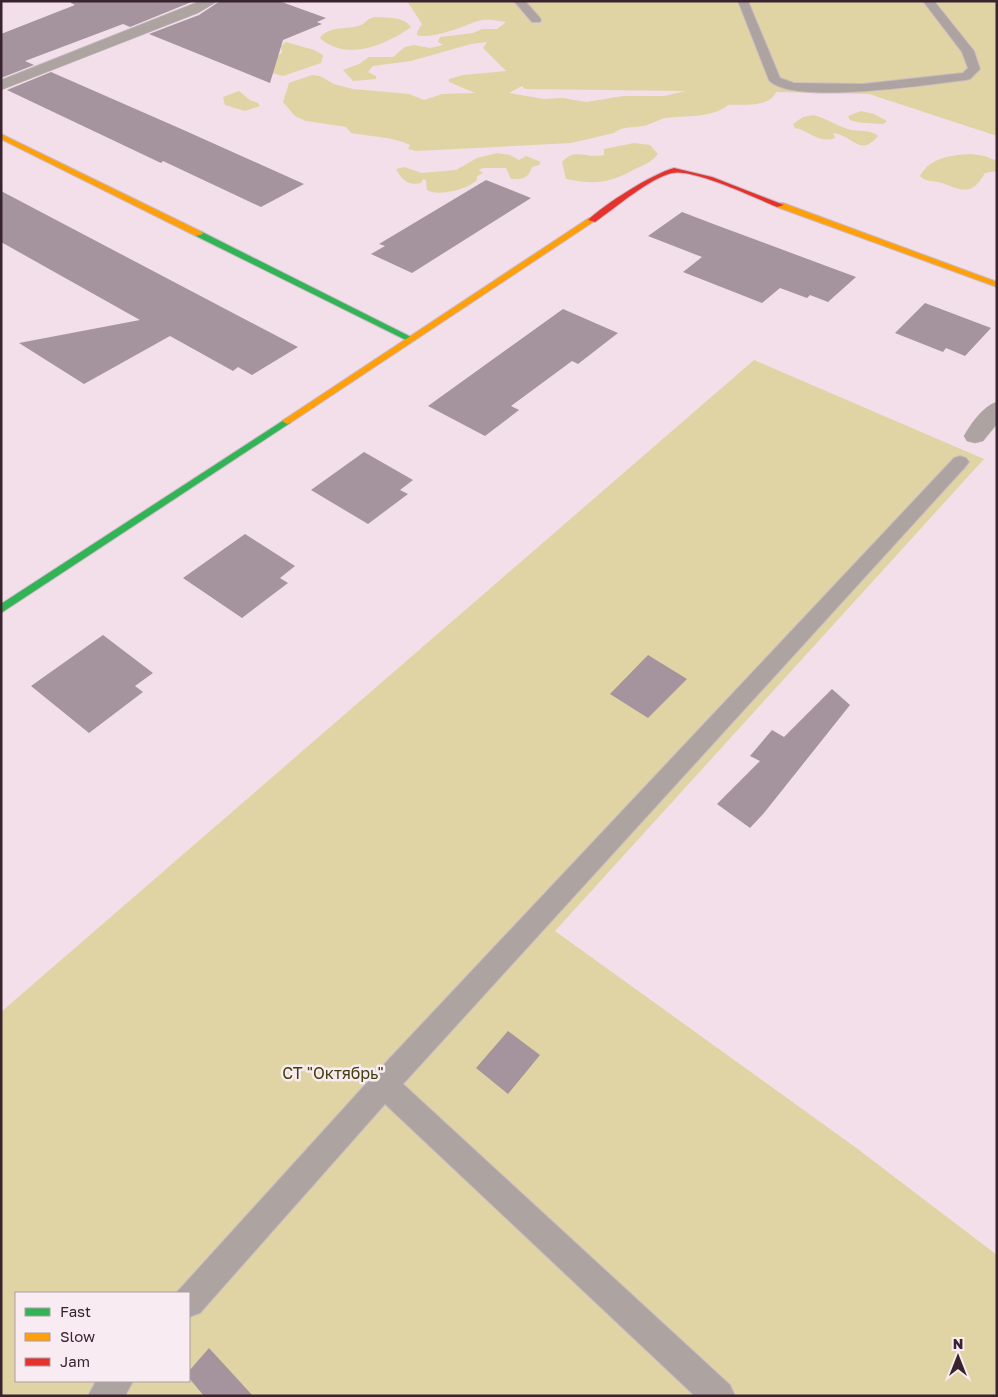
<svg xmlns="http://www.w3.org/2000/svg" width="998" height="1397" font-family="'Golos Text',sans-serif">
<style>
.green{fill:#e0d4a4;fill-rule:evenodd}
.building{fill:#a5939d}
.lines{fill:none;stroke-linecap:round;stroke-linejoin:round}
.lane-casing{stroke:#cbbbc4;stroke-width:2}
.street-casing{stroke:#cbbbc4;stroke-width:1}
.fast-casing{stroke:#cbbbc4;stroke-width:2}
.slow-casing{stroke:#cbbbc4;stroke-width:2}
.jam-casing{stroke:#cbbbc4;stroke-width:2}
.lane{fill:#ada4a2;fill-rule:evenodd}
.street{fill:#ada4a2;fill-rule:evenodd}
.fast{fill:#30b455;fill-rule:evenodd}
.slow{fill:#ff9f0a;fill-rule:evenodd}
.jam{fill:#e5322d;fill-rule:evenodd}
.labels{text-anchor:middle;stroke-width:5;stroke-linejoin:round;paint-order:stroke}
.near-park-label{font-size:16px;fill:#413d0c;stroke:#f8ecf2}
</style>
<rect width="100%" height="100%" fill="#f2dfe9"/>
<path class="green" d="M407,1H997V136L869,94L776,92C770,108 742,104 728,105C711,119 685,115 665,118C657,120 650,125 643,126C632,128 622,126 614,133L571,143L416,151L408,149L410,145C391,136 371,137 351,133L346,127L306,121L295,116L283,102L289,83L312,75L320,76L334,84L353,89L409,94L424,100L442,94L475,93L449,82V79L463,75L506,71L483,48L487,42L471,44L411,61L373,66L368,72L376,76V79L353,81L343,70L359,64L369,57H393L405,47L414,45L430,48L443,45L438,42L440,37L473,33L482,29H497L506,22C499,21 486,18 478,21C463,26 432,40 417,35V32L422,24ZM522,86L525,89L686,91L664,96H623L586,102L563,98L544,99L509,93Z
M375,17C387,18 403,16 411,27C386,45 346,62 320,38C328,25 350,30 361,25C367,22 366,19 375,17Z
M286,42L314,50L323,55L321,63L283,76L272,73L271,60L282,53L281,46Z
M239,91L250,100L258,103L260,106L245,111L225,105L223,97Z
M861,111L874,114L887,121L883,124C872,123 860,124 850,120L848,116Z
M813,115C827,118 838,127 851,130C861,132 871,129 878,136C860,158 853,135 833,133L835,138C819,144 810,131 795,128L793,124L803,117Z
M634,143L650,145L658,154C652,162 644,165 635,169C610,183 594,185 566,179L562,162C575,147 586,159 604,155V149Z
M497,153L510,155L519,160L526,156L541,162L539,165L532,167C528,179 523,179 511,179L506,168H483L479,170L483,173L477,176V180C469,189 437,197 427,190L426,180L423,179L421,183C408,186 402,180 396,169L404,167L422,173L456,170L477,158Z
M971,154L985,156L997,161V171L985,173C972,196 963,191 942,183C934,180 927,183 920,176C930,157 952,155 971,154Z
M754,360L984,459L555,931L855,1147L997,1255V1396H1V1012ZM16,1293H189V1381H16Z"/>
<path class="building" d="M71,1H194L130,27L123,24L25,61L34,65L1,78V34L75,5L71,3Z
M220,1H279L326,18L317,22L322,24L283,40L270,83L149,34L199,15Z
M51,72L179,128L304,184L261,207L163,161L161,163L7,90Z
M486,180L531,198L412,273L371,254L385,246L379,244Z
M1,191L252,323L298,347L252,375L238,367L233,371L170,336L84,384L19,343L140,320L1,242Z
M682,212L716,225L856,277L828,302L810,295L807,298L780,288L762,303L683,272L702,257L648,236Z
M925,303L991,328L965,356L946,348L943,352L895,333Z
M563,309L618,333L578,364L572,361L511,406L519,410L485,436L428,406Z
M364,452L413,480L400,490L408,494L368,524L311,490Z
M245,534L295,566L280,578L288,583L242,618L183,578Z
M103,635L153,673L135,686L143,692L89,733L31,686Z
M648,655L687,679L648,718L610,694Z
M832,689L850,705L764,813L750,828L717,804L760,761L750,756L772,730L784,737Z
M508,1031L540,1055L508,1094L476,1068Z
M209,1348L253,1396H204L189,1378V1371Z"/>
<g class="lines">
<g class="lane-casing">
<path id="lane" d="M514,1H525L540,18L541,20L540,22H532Z
M738,1H748L780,78L794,83L863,84L963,73L968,68L962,52L923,1H934L974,51L980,69L970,79L966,80C931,84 791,106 769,80Z
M960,456L966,458L969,462L966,466L403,1084L730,1385L735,1396H695L385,1104L200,1313L189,1317V1293H177L178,1291L374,1075L954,458Z
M96,1381H133L125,1396H88Z"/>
</g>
<g class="street-casing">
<path id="street" d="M200,1H218L198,13L1,90V80Z
M997,402V424L983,441L975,443L967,441L964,436C971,424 983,406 997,402Z"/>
</g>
<g class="fast-casing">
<path id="fast" d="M196,232H202L415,339L411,342L408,341L196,236Z
M287,418L290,419V423L1,613V604Z"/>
</g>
<g class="slow-casing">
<path id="slow" d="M1,134L202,232L203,234L196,236L1,139Z
M777,203H783L997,282V287L777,207Z
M589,218L596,220L290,423L287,424L282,421Z"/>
</g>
<g class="jam-casing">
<path id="jam" d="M674,168L712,177L784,205L777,207C756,198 692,168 672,173C650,178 615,208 595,222L588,220C605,204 652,174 674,168Z"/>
</g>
<use href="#lane" class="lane"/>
<use href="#street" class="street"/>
<use href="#fast" class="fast"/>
<use href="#slow" class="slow"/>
<use href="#jam" class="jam"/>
</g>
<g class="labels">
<g class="near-park-label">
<text x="333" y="1079">СТ "Октябрь"</text>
</g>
</g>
<rect width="998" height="1397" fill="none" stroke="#38232f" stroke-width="5"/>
<rect x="15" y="1292" width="175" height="90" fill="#f8ecf2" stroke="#ab9ca4"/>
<rect x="25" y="1308" width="25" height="8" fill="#30b455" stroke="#ab9ca4"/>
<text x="60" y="1317" font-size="15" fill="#38232f">Fast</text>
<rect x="25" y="1333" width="25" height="8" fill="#ff9f0a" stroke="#ab9ca4"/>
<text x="60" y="1342" font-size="15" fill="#38232f">Slow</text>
<rect x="25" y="1358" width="25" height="8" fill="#e5322d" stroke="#ab9ca4"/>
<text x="60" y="1367" font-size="15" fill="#38232f">Jam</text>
<g transform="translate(958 1357)" stroke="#f8ecf2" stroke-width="4" paint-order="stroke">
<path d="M0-4L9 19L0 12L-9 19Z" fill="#38232f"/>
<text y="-8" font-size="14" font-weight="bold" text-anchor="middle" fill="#38232f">N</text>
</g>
</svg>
